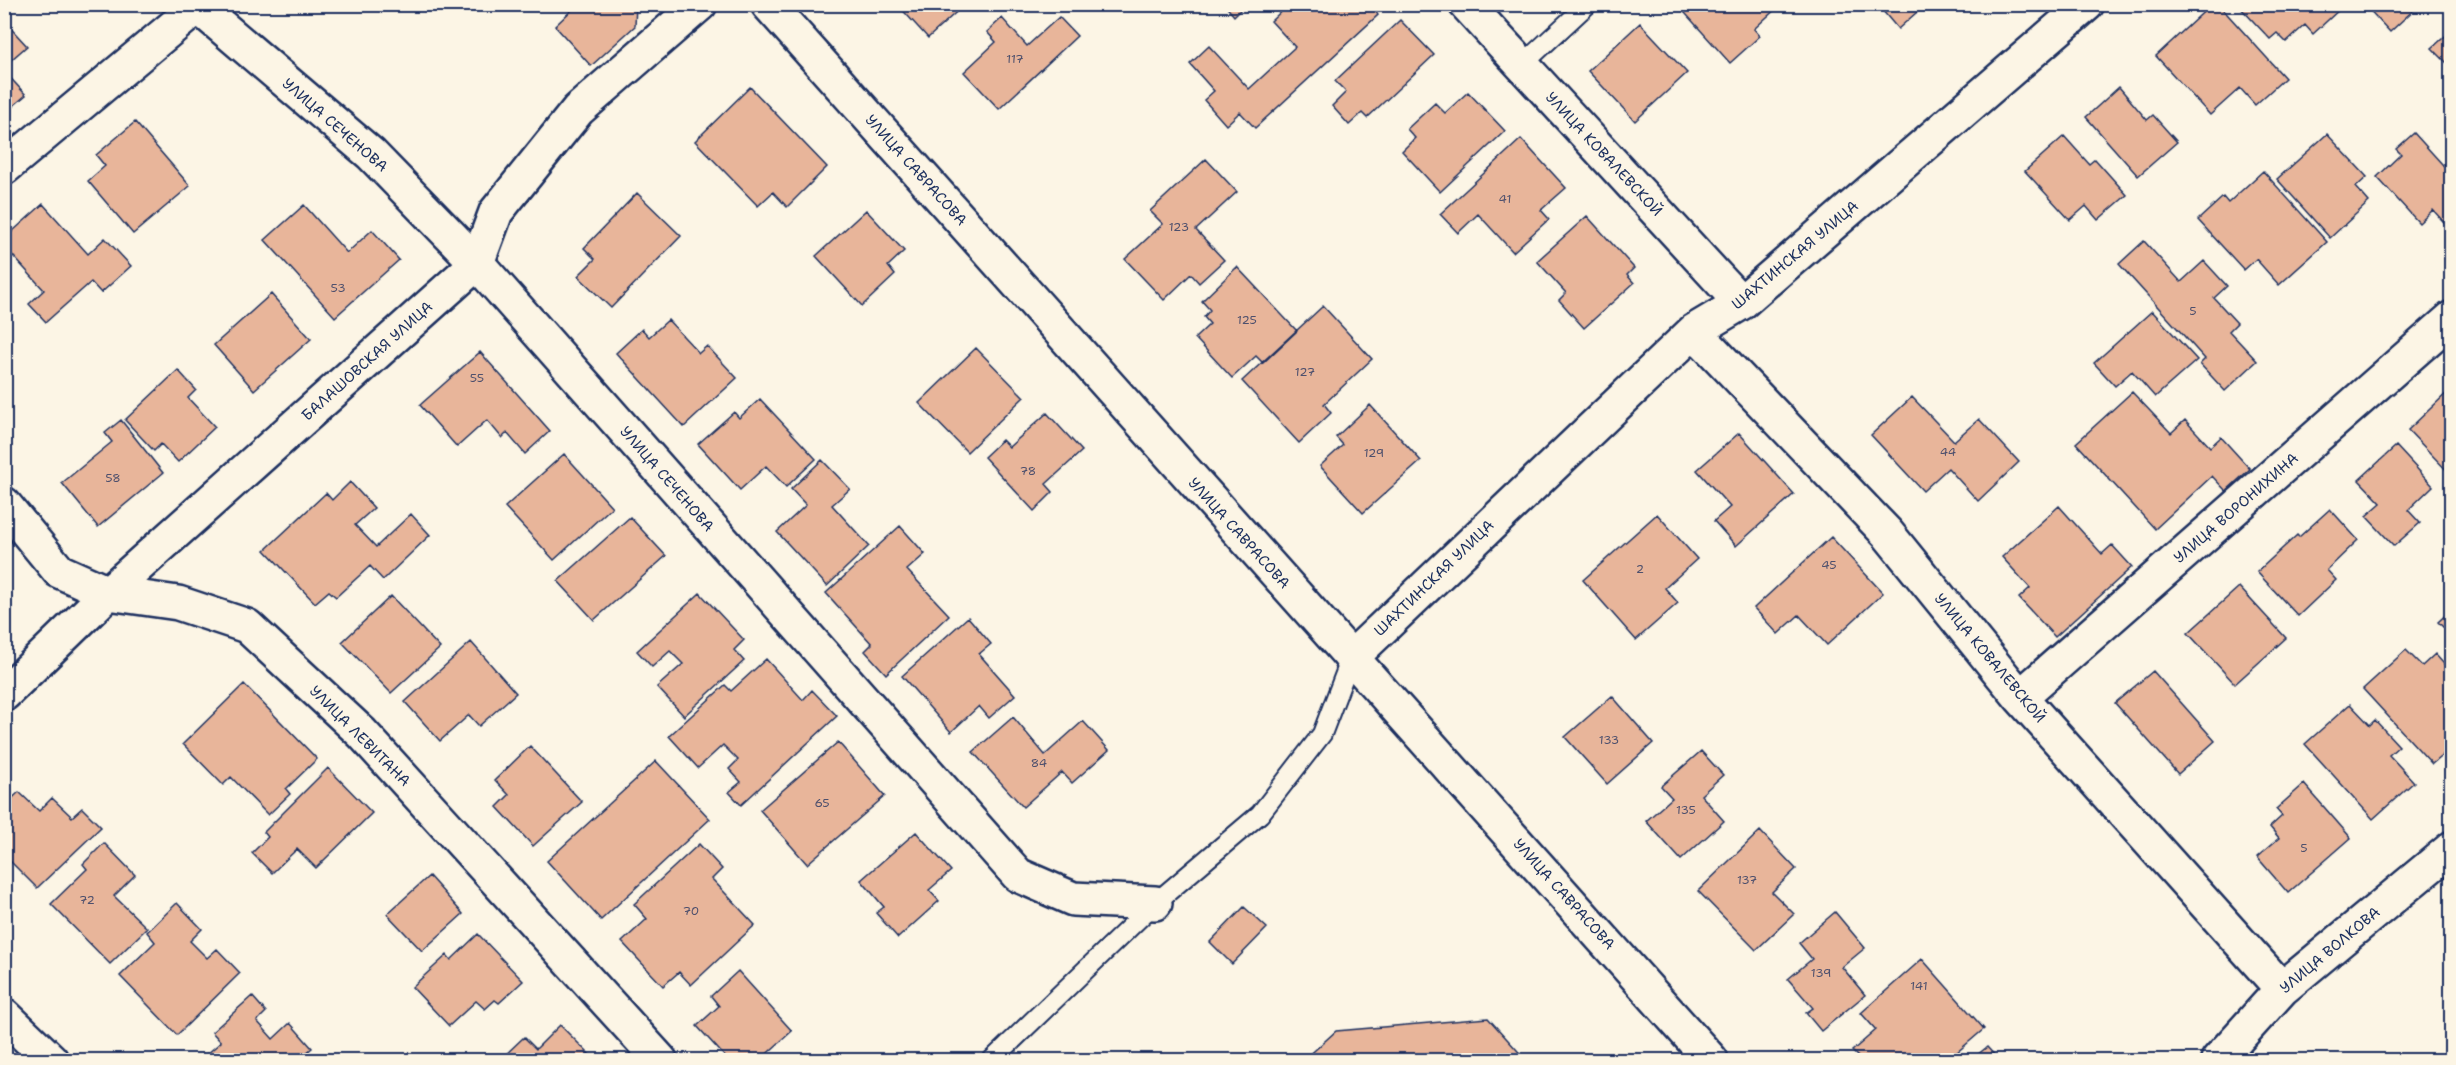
<svg xmlns="http://www.w3.org/2000/svg" width="2456" height="1065" font-family="'Shantell Sans',sans-serif">
<style>
.building{fill:#e8b59a;stroke:#1b2f5e;stroke-width:1.5}
.lines{fill:none;stroke-linecap:round;stroke-linejoin:round}
.lane-casing{stroke:#1b2f5e;stroke-width:22}
.street-casing{stroke:#1b2f5e;stroke-width:38}
.secondary-casing{stroke:#1b2f5e;stroke-width:38}
.lane{stroke:#fcf5e5;stroke-width:18}
.street{stroke:#fcf5e5;stroke-width:33}
.secondary{stroke:#fcf5e5;stroke-width:33}
.labels{text-anchor:middle;stroke-width:6;stroke-linejoin:round;paint-order:stroke}
.number-label{font-size:12px;fill:#4e506d}
.street-label{font-size:15px;fill:#1b2f5e;stroke:#fcf5e5}
</style>
<rect width="100%" height="100%" fill="#fcf5e5"/>
<filter id="ink" filterUnits="userSpaceOnUse"><feTurbulence type="fractalNoise" baseFrequency=".0167" numOctaves="2"/><feDisplacementMap in="SourceGraphic" scale="12" xChannelSelector="R" yChannelSelector="G"/><feConvolveMatrix kernelMatrix="1 2 1 2 8 2 1 2 1" color-interpolation-filters="sRGB"/></filter>
<g filter="url(#ink)">
<path class="building" d="M578,4H636L635,26L591,66L555,26Z
M897,4H965L928,38Z
M1224,4H1246L1234,16Z
M1289,4H1371L1378,15L1255,128L1240,112L1226,125L1204,100L1214,91L1190,64L1209,46L1249,89L1295,47L1271,21Z
M1677,4H1779L1780,5L1754,29L1760,36L1730,63Z
M1877,4H1926L1898,29Z
M2212,4H2218L2285,78L2255,105L2240,88L2210,115L2156,56Z
M2237,4H2339L2342,7L2313,34L2305,25L2286,42L2277,33L2270,39Z
M2364,4H2420L2390,32Z
M1059,17L1077,36L999,109L964,72L996,42L987,32L1002,18L1027,46Z
M1400,20L1434,55L1367,118L1362,113L1349,125L1332,106L1346,92L1335,81Z
M4,21L27,46L4,66Z
M1640,23L1687,73L1635,121L1588,71Z
M2452,30V68L2432,48Z
M4,71L26,95L4,114Z
M750,87L827,167L787,207L773,192L758,206L695,141Z
M2119,87L2147,120L2153,115L2177,142L2138,176L2086,117Z
M1468,92L1505,131L1440,192L1402,151L1415,138L1407,129L1435,103L1445,113Z
M135,122L190,186L133,234L88,181L105,166L96,155Z
M2414,133L2452,175V231L2433,210L2419,223L2377,177L2401,154L2396,149Z
M2327,134L2367,177L2356,187L2369,202L2330,238L2277,179Z
M2064,136L2089,164L2095,159L2127,195L2098,220L2086,206L2070,220L2025,171Z
M1521,139L1566,188L1541,210L1549,219L1513,252L1478,214L1458,233L1440,214Z
M1206,159L1237,192L1196,230L1224,260L1199,283L1191,274L1164,300L1125,259L1163,224L1150,211Z
M2263,171L2327,242L2279,285L2256,259L2244,270L2198,220L2223,197L2228,203Z
M637,193L681,236L611,308L578,276L595,259L584,248Z
M43,204L88,254L105,238L131,266L101,293L91,282L46,322L29,304L44,290L4,246V239Z
M304,205L347,253L372,230L399,260L335,317L265,240Z
M866,210L904,251L888,266L895,275L862,306L816,256Z
M1587,216L1634,268L1627,275L1634,283L1584,328L1559,300L1566,293L1537,261Z
M2144,241L2181,282L2204,261L2227,286L2214,298L2237,323L2229,331L2257,361L2225,391L2200,364L2205,359L2119,264Z
M1237,267L1297,331L1263,363L1256,356L1232,378L1195,338L1210,324L1204,317L1210,310L1202,301Z
M271,294L311,339L254,390L214,345Z
M1323,306L1372,359L1324,404L1331,413L1299,443L1242,381Z
M2152,311L2197,360L2155,397L2132,371L2115,386L2094,363Z
M668,320L699,353L707,346L737,378L684,427L616,353L642,329L649,337Z
M976,348L1024,397L967,452L919,403Z
M480,352L550,431L525,454L507,433L502,438L487,420L457,447L420,405Z
M178,370L196,390L188,398L215,427L178,462L161,444L154,451L125,420Z
M2452,388V476L2408,430Z
M2132,392L2171,433L2185,420L2210,447L2221,437L2250,469L2226,491L2212,476L2155,529L2076,443Z
M1912,397L1954,441L1979,419L2019,462L1978,501L1948,468L1923,491L1871,435Z
M760,399L816,459L786,487L766,466L740,490L698,444L734,412L739,418Z
M1370,405L1421,461L1363,513L1320,466L1343,445L1336,437Z
M1047,413L1082,451L1046,484L1053,492L1034,511L984,457L1002,440L1009,447Z
M121,420L163,473L98,527L62,483L112,442L105,433Z
M1739,433L1794,494L1736,546L1714,521L1730,507L1697,470Z
M2396,446L2433,486L2408,510L2420,523L2394,546L2366,516L2381,503L2359,480Z
M564,454L612,507L554,560L505,507Z
M822,460L850,489L832,505L869,546L827,586L777,532L806,505L791,489Z
M350,482L374,508L355,525L376,547L411,514L430,535L383,580L370,566L336,597L329,591L315,603L265,550L326,493L332,500Z
M2059,506L2102,554L2112,545L2132,567L2055,637L2019,598L2030,588L2002,557Z
M2330,509L2358,540L2327,570L2336,580L2298,616L2257,572L2297,535L2299,537Z
M1657,514L1697,559L1665,588L1678,603L1636,640L1583,580Z
M630,517L666,556L594,620L558,581Z
M900,526L925,554L907,570L949,615L886,674L865,651L872,644L826,593Z
M1831,537L1883,593L1827,645L1799,615L1778,634L1754,608Z
M2239,587L2286,638L2235,684L2188,633Z
M700,593L744,640L734,650L744,661L684,716L657,687L683,664L670,651L652,667L637,651Z
M391,596L440,648L391,693L342,642Z
M2452,609V636L2438,622Z
M968,617L991,644L979,654L1015,695L989,718L979,706L951,732L902,676Z
M471,642L516,693L479,726L469,715L440,741L405,702Z
M2406,650L2422,666L2435,654L2452,673V701L2445,706L2452,713V747L2432,764L2363,689Z
M766,659L803,700L812,690L837,716L741,805L729,792L741,782L729,769L738,760L723,745L698,768L669,736L725,685L731,691Z
M2153,671L2215,741L2178,774L2115,703Z
M244,684L317,759L286,789L290,794L268,815L231,777L223,785L183,744Z
M1612,696L1653,743L1607,784L1565,737Z
M2350,704L2370,725L2375,720L2399,746L2389,755L2414,782L2373,819L2305,744Z
M1013,717L1045,755L1083,721L1109,750L1072,783L1062,772L1023,807L973,752Z
M838,742L885,796L807,864L760,810Z
M530,746L582,802L533,846L497,807L509,795L495,780Z
M1701,751L1723,775L1701,795L1724,821L1681,860L1646,821L1672,798L1661,786Z
M656,761L710,819L601,920L547,861Z
M328,768L372,813L316,868L297,849L272,873L252,853L268,837L264,832Z
M2304,784L2351,838L2288,893L2257,857L2279,838L2270,827L2282,816L2276,809Z
M19,792L39,811L52,798L72,817L82,808L101,827L37,888L4,855V806Z
M1760,831L1796,869L1772,892L1794,914L1756,950L1698,891Z
M916,832L951,871L929,890L939,901L898,938L876,913L884,907L861,880Z
M104,843L135,875L114,896L147,928L110,964L51,904L87,869L83,864Z
M699,844L722,869L712,879L755,925L691,985L679,972L663,986L622,942L647,919L634,904Z
M429,876L463,914L422,951L387,914Z
M177,903L202,929L190,941L207,958L217,949L240,973L177,1035L120,976L155,942L147,932Z
M1244,907L1267,928L1232,964L1210,942Z
M1835,912L1865,948L1842,967L1865,995L1821,1031L1806,1013L1813,1008L1788,979L1812,959L1799,943Z
M478,934L523,981L499,1003L495,1000L485,1009L476,1001L449,1026L412,987L447,955L451,960Z
M1922,959L1984,1029L1948,1060H1861L1852,1051L1876,1030L1861,1013Z
M738,971L792,1031L760,1060H728L697,1026L719,1006L711,996Z
M252,996L266,1012L257,1021L273,1039L290,1023L312,1048L298,1060H200L221,1042L212,1032Z
M1488,1018L1526,1060H1304L1336,1031Z
M560,1025L592,1057L589,1060H506L503,1057L524,1037L536,1049Z
M1987,1047L1999,1060H1971Z"/>
<g class="lines">
<g class="lane-casing">
<path id="lane" d="M1522,65L1588,4
M992,1060L1155,903L1260,814L1322,734L1351,658"/>
</g>
<g class="street-casing">
<path id="street" d="M195,4L371,154L477,263L1018,875L1073,899L1155,903
M1466,4L1741,303
M4,168L197,7
M1694,331L1887,533L2020,697L2282,989
M4,504L59,571L108,593L178,603L247,626L362,733L660,1060
M1351,658L1694,331L1741,303L2087,4
M4,694L108,593L477,263L496,212L578,110L700,4
M2020,697L2452,318
M4,1015L51,1060
M2218,1060L2282,989L2452,848"/>
</g>
<g class="secondary-casing">
<path id="secondary" d="M768,4L1711,1060"/>
</g>
<use href="#lane" class="lane"/>
<use href="#street" class="street"/>
<use href="#secondary" class="secondary"/>
</g>
</g>
<g class="labels">
<g class="number-label">
<text x="1015" y="63">117</text>
<text x="1505" y="203">41</text>
<text x="1179" y="231">123</text>
<text x="338" y="292">53</text>
<text x="2193" y="315">5</text>
<text x="1247" y="324">125</text>
<text x="1305" y="376">127</text>
<text x="477" y="382">55</text>
<text x="1948" y="456">44</text>
<text x="1374" y="457">129</text>
<text x="1028" y="475">78</text>
<text x="113" y="482">58</text>
<text x="1829" y="569">45</text>
<text x="1640" y="573">2</text>
<text x="1609" y="744">133</text>
<text x="1039" y="767">84</text>
<text x="822" y="807">65</text>
<text x="1686" y="814">135</text>
<text x="2304" y="852">5</text>
<text x="1747" y="884">137</text>
<text x="87" y="904">72</text>
<text x="691" y="915">70</text>
<text x="1821" y="977">139</text>
<text x="1919" y="990">141</text>
</g>
<g class="street-label">
<text transform="translate(335 125) rotate(41)" y="5">УЛИЦА СЕЧЕНОВА</text>
<text transform="translate(1604 154) rotate(47)" y="5">УЛИЦА КОВАЛЕВСКОЙ</text>
<text transform="translate(916 170) rotate(48)" y="5">УЛИЦА САВРАСОВА</text>
<text transform="translate(1795 255) rotate(-40)" y="5">ШАХТИНСКАЯ УЛИЦА</text>
<text transform="translate(367 361) rotate(-42)" y="5">БАЛАШОВСКАЯ УЛИЦА</text>
<text transform="translate(667 479) rotate(49)" y="5">УЛИЦА СЕЧЕНОВА</text>
<text transform="translate(2236 508) rotate(-41)" y="5">УЛИЦА ВОРОНИХИНА</text>
<text transform="translate(1239 533) rotate(48)" y="5">УЛИЦА САВРАСОВА</text>
<text transform="translate(1434 578) rotate(-44)" y="5">ШАХТИНСКАЯ УЛИЦА</text>
<text transform="translate(1990 658) rotate(50)" y="5">УЛИЦА КОВАЛЕВСКОЙ</text>
<text transform="translate(360 736) rotate(45)" y="5">УЛИЦА ЛЕВИТАНА</text>
<text transform="translate(1564 894) rotate(48)" y="5">УЛИЦА САВРАСОВА</text>
<text transform="translate(2330 950) rotate(-40)" y="5">УЛИЦА ВОЛКОВА</text>
</g>
</g>
<rect width="2456" height="1065" fill="none" stroke="#fcf5e5" stroke-width="24"/>
<rect x="12" y="12" width="2432" height="1041" fill="none" stroke="#1b2f5e" stroke-width="2" filter="url(#ink)"/>
</svg>
